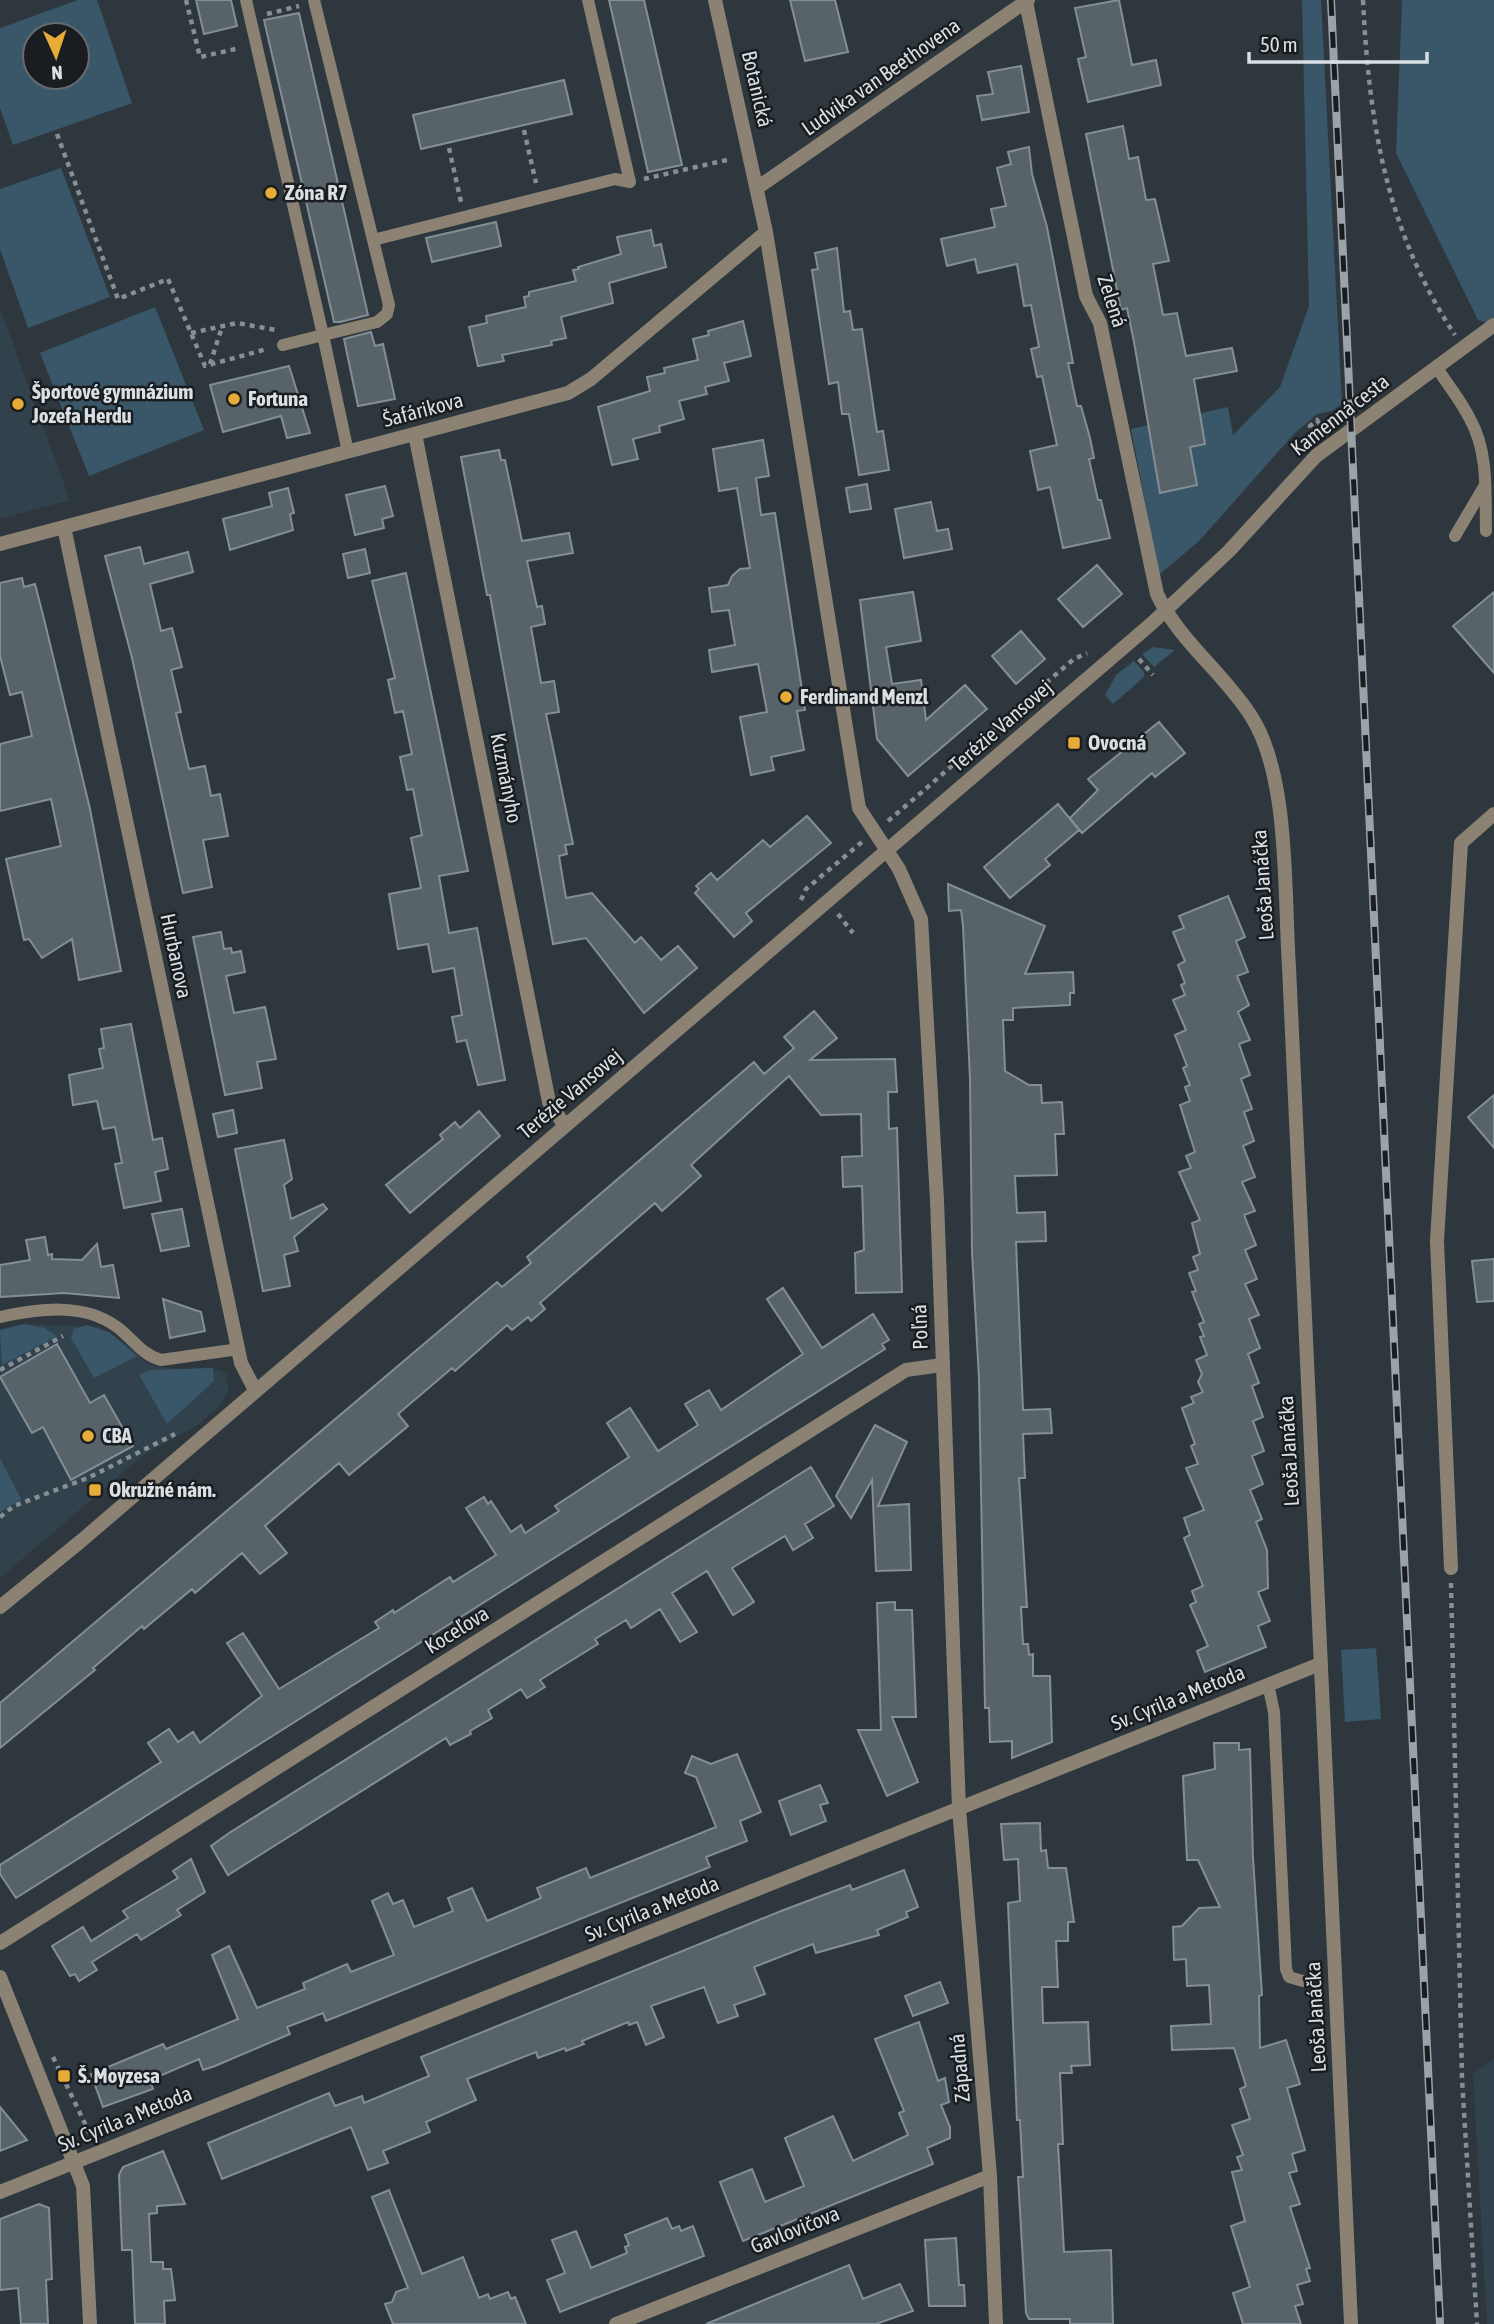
<svg xmlns="http://www.w3.org/2000/svg" width="1494" height="2324" font-family="'Asap Condensed',sans-serif">
<style>
.built{fill:#32424c}
.green{fill:#395769;fill-rule:evenodd}
.building{fill:#576269;stroke:#838e96;stroke-width:2}
.lines{fill:none;stroke-linecap:round;stroke-linejoin:round}
.path{stroke:#878f94;stroke-width:4.5;stroke-dasharray:5 5;stroke-linecap:butt}
.lane{stroke:#8b8274;stroke-width:12}
.street{stroke:#8b8274;stroke-width:14}
.rail-casing{stroke:#9ca3a8;stroke-width:8}
.rail{stroke:#191d20;stroke-width:5;stroke-dasharray:16;stroke-linecap:butt}
.poi-dot{fill:#e7ac37;stroke:#191d20;stroke-width:2.5}
.labels{text-anchor:middle;stroke-width:5;stroke-linejoin:round;paint-order:stroke}
.street-label{font-size:21px;fill:#d9dfe3;stroke:#191d20}
.poi-label{font-size:21px;font-weight:bold;fill:#d9dfe3;stroke:#191d20;text-anchor:start}
</style>
<rect width="100%" height="100%" fill="#2d373d"/>
<path class="built" d="M0,308L70,500L0,519Z
M24,1324L97,1327L122,1341L148,1364L171,1369L220,1370L226,1374L229,1390L218,1408L196,1426L145,1454L0,1578V1330Z
M1494,2059V2324H1487L1473,2074Z"/>
<path class="green" d="M78,0H97L132,103L13,145L0,108V28ZM35,35H77V77H35Z
M1302,0H1321L1342,404L1332,411L1317,414L1294,434L1200,540L1159,575L1131,429L1228,407L1233,435L1280,387L1309,306Z
M1402,0H1494V324L1478,320L1396,153Z
M61,168L110,297L28,328L0,249V189Z
M155,307L204,430L89,476L40,353Z
M1153,647L1175,650L1154,667L1142,654Z
M1134,661L1144,672V677L1113,704L1105,695L1116,675Z
M24,1324L45,1328L57,1336L2,1365L0,1330Z
M87,1325L109,1332L137,1356L94,1378L71,1338L74,1329Z
M209,1368H213L214,1381L167,1424L139,1375L151,1370Z
M0,1458L21,1499L0,1512Z
M1376,1648L1381,1719L1345,1722L1341,1650Z"/>
<path class="building" d="M196,0H231L237,26L204,34Z
M609,0H644L682,165L648,172Z
M790,0H835L848,52L805,61Z
M1119,0L1132,65L1156,60L1161,85L1088,102L1078,59L1086,57L1075,8Z
M299,13L368,315L340,322H334L264,20Z
M1021,66L1029,112L982,120L977,96L993,94L988,72Z
M564,80L572,114L421,149L413,115Z
M1123,126L1129,159L1138,157L1146,200L1155,199L1169,261L1153,264L1163,315L1177,313L1186,356L1232,348L1237,371L1194,379L1205,444L1190,447L1197,485L1160,493L1134,342L1127,308L1121,310L1086,134Z
M1029,147L1032,174L1047,227L1073,363H1068L1077,406H1081L1090,438L1094,458L1089,459L1098,500H1101L1110,538L1063,548L1050,487L1038,490L1030,451L1057,445L1042,376L1037,377L1031,349L1039,347L1031,305L1024,306L1017,264L978,273L975,259L947,266L941,239L995,227L991,209L1006,206L997,168L1011,164L1008,152Z
M496,222L501,246L432,262L426,238Z
M651,230L654,246L661,244L666,267L609,283L613,303L561,317L566,338L551,341L552,345L502,355L504,361L478,366L469,327L487,323L486,316L526,307L524,297L529,296V292L576,281L573,270L579,269L578,267L621,254L617,237Z
M837,248L844,312L850,311L853,330L862,329L877,432L883,431L889,470L859,475L849,414H842L838,382L829,384L812,270L818,269L815,253Z
M743,321L751,356L724,363L729,381L705,387L707,394L679,401L684,419L659,426L660,432L633,439L638,459L612,465L598,407L650,391L647,377L665,373L664,368L698,360L693,339L709,335L708,331Z
M371,332L375,346L383,344L395,399L358,406L344,339Z
M289,366L310,433L287,438L281,416L223,432L210,385Z
M763,440L769,476L756,478L761,515L775,513L805,710L797,711L804,750L771,757L774,770L751,775L740,717L767,712L758,664L712,672L709,650L735,645L729,610L712,612L709,588L728,585L732,576L740,569L750,568L737,488L719,491L713,449Z
M499,450L501,460H505L522,541L569,533L573,553L527,561L537,607L542,606L545,624L531,627L541,683L554,681L559,712L546,714L573,844L565,845L567,854L559,856L566,898L592,893L635,943L641,937L661,960L678,946L697,968L644,1013L586,938L553,944L490,595H487L461,457Z
M867,484L871,509L850,512L846,488Z
M385,486L393,516L382,519L384,528L355,535L346,495Z
M288,488L294,513L290,514L293,530L230,550L223,519L272,506L269,493Z
M931,502L937,531L948,529L952,549L904,558L895,509Z
M140,547L144,564L188,552L193,572L150,584L161,631L172,628L182,667L171,670L181,712L176,713L189,769L205,766L211,796L220,794L228,836L203,840L212,887L183,893L132,658L105,556Z
M365,549L370,573L348,578L343,554Z
M1097,565L1122,594L1083,627L1058,599Z
M406,573L468,871L439,876L449,933L477,928L503,1068L505,1080L478,1085L466,1040L457,1042L452,1017L462,1015L454,968L433,972L428,944L398,949L389,894L421,888L411,838L422,835L413,789L407,790L400,757L412,754L403,711L395,713L388,680L395,678L372,581Z
M22,578L24,587L35,584L44,619L90,809L121,971L79,980L72,939L42,958L29,939L24,940L6,859L61,846L51,799L0,811V744L32,736L22,692L10,695L0,656V583Z
M913,592L921,641L886,647L892,684L921,680L926,720L965,685L987,709L908,776L877,739L860,600Z
M1494,592V673L1453,626Z
M1021,631L1045,659L1016,684L992,656Z
M1159,722L1185,753L1155,777L1152,773L1082,833L1070,818L1098,790L1088,779Z
M1058,804L1079,830L1045,859L1050,865L1010,898L984,867Z
M807,816L831,843L746,913L752,921L734,937L695,893L699,889L696,886L711,873L717,880L763,840L770,847Z
M948,884L1045,926L1025,974L1073,972L1074,993H1070V1005L1013,1008V1020H1003L1005,1071L1029,1085H1041L1042,1103L1062,1102L1064,1134H1055L1057,1175L1015,1176L1017,1213L1045,1212L1046,1241L1016,1242L1023,1410L1050,1409L1052,1433L1023,1434L1025,1478H1019L1027,1607H1021L1023,1644H1028L1029,1655L1033,1654V1676H1050L1052,1742L1012,1758V1741L990,1742L989,1708H985L979,1379L972,1252L970,1079L963,926L961,910L949,911Z
M1228,896L1245,937L1236,941L1248,972L1237,976L1249,1005L1238,1012L1250,1040L1239,1044L1250,1075L1241,1079L1252,1109L1244,1112L1254,1141L1243,1146L1255,1177L1242,1182L1255,1211L1244,1215L1256,1245L1245,1250L1257,1279L1245,1284L1259,1315L1249,1319L1260,1348L1248,1354L1259,1383L1252,1386L1263,1417L1253,1421L1264,1451L1252,1456L1263,1484L1250,1490L1262,1519L1256,1522L1267,1550L1268,1588L1258,1592L1270,1621L1258,1626L1266,1647L1205,1672L1197,1651L1208,1646L1190,1605L1196,1602L1192,1591L1203,1586L1184,1538L1190,1535L1184,1518L1204,1510L1186,1468L1198,1464L1191,1446L1195,1444L1182,1408L1194,1403L1191,1397L1203,1392L1198,1382L1202,1374L1196,1360L1207,1355L1200,1337L1204,1336L1199,1324L1204,1322L1192,1292L1196,1291L1189,1273L1198,1270L1193,1257L1200,1254L1192,1223L1200,1220L1179,1172L1191,1168L1186,1156L1195,1152L1180,1105L1190,1101L1185,1087L1190,1085L1183,1068L1187,1066L1175,1035L1186,1030L1173,1000L1185,995L1181,985L1185,983L1178,965L1185,961L1173,932L1184,928L1179,916Z
M221,932L224,949L231,948L232,953L241,951L245,972L226,976L234,1013L265,1007L276,1059L257,1062L262,1088L225,1095L193,937Z
M814,1011L837,1038L810,1060L895,1059L897,1092H888L889,1129L897,1128L902,1292L856,1293L855,1253L864,1250L862,1186L843,1187L842,1157L862,1156L861,1114L821,1115L789,1076L691,1165L701,1176L662,1211L655,1203L540,1303L545,1309L531,1321L528,1317L512,1330L507,1325L455,1371L452,1368L398,1414L408,1426L349,1475L339,1463L265,1526L287,1553L260,1574L242,1553L195,1593L192,1589L144,1629L142,1626L93,1668L95,1670L0,1748V1703L497,1282L502,1287L531,1263L527,1257L754,1062L764,1074L794,1048L784,1037Z
M131,1024L153,1140L162,1138L168,1169L155,1172L161,1201L124,1208L115,1164L122,1163L115,1127L103,1129L97,1101L73,1105L69,1075L103,1068L99,1049L104,1048L101,1029Z
M1494,1095V1148L1468,1117Z
M233,1110L237,1133L218,1137L213,1114Z
M479,1111L500,1136L410,1213L386,1185L443,1139L440,1135L455,1122L460,1128Z
M284,1140L292,1179L284,1185L291,1219L323,1204L327,1209L294,1237L298,1251L284,1255L290,1286L263,1291L235,1149Z
M182,1209L189,1246L161,1251L152,1214Z
M45,1237L48,1255L52,1254V1259L82,1260L97,1244L101,1267L113,1265L119,1298L64,1293L0,1297V1265L30,1260L26,1240Z
M1494,1259V1301L1477,1302L1472,1261Z
M783,1288L822,1348L873,1314L889,1340L882,1344L885,1349L16,1898L0,1874V1865L161,1762L148,1743L169,1729L178,1742L193,1732L200,1743L262,1696L227,1643L243,1633L279,1689L379,1628L375,1622L393,1610L394,1613L450,1577L453,1582L496,1555L466,1508L484,1497L488,1504L491,1501L511,1532L521,1525L525,1533L559,1511L555,1506L629,1457L607,1423L630,1408L658,1451L698,1425L685,1404L709,1390L721,1410L803,1354L767,1299Z
M163,1299L201,1312L205,1331L170,1338Z
M57,1344L90,1403L104,1395L133,1446L71,1480L43,1427L32,1433L0,1377Z
M875,1425L907,1442L878,1506L909,1504L911,1570L876,1571L872,1480L851,1518L836,1496Z
M811,1467L834,1506L805,1524L813,1538L793,1550L785,1536L732,1568L754,1602L733,1615L707,1571L672,1593L697,1632L680,1642L660,1609L631,1628L626,1620L595,1639L598,1644L540,1680L545,1687L527,1698L521,1689L488,1710L492,1718L470,1731L471,1734L450,1745L446,1738L228,1875L211,1846L229,1833Z
M895,1602V1610H912L916,1717H892L918,1782L887,1796L858,1730H881L877,1603Z
M1214,1743H1239V1750L1250,1749L1253,1858L1262,1995L1259,1996L1260,2048L1286,2040L1300,2084L1287,2088L1305,2150L1292,2154L1297,2171L1289,2173L1300,2204L1290,2207L1310,2268L1306,2269L1310,2281L1297,2285L1303,2304L1295,2306L1301,2324H1243L1233,2293L1250,2287L1231,2226L1245,2221L1232,2172L1242,2170L1237,2157L1243,2155L1232,2125L1250,2119L1240,2089L1246,2086L1234,2048L1172,2050L1171,2026L1211,2024L1209,1985L1187,1986L1186,1959L1174,1960L1173,1927L1182,1926L1199,1908L1220,1907L1198,1860H1187L1183,1776L1215,1769Z
M737,1754L761,1812L740,1821L747,1841L706,1857L710,1867L326,2021L323,2013L287,2027L290,2034L215,2066L203,2070L199,2059L150,2080L153,2089L103,2107L91,2074L163,2044L166,2049L238,2019L212,1955L229,1946L257,2008L305,1989L303,1983L347,1964L351,1972L394,1955L372,1901L388,1893L393,1904L403,1900L414,1927L453,1911L448,1898L472,1888L487,1921L541,1898L537,1888L586,1868L590,1878L716,1827L696,1777L685,1773L692,1756L711,1764Z
M820,1785L828,1803L820,1805L826,1821L791,1835L779,1801Z
M1040,1823L1041,1851L1046,1850L1048,1868H1066L1074,1922H1068V1941H1056L1058,1987H1042L1043,2023L1088,2022L1090,2065L1071,2066L1072,2073H1060L1063,2144H1058L1064,2252L1111,2250L1113,2324H1070V2319H1029L1026,2313L1018,2177H1023L1020,2120H1017L1008,1903L1020,1901L1018,1859L1004,1860L1001,1824Z
M191,1859L205,1892L177,1910L181,1915L141,1940L137,1934L92,1962L97,1970L79,1981L75,1974L70,1976L52,1946L83,1927L91,1941L128,1918L123,1911L178,1878L173,1871Z
M904,1870L918,1907L906,1912L908,1917L877,1930L879,1935L816,1953L813,1944L754,1967L765,1994L734,2005L738,2016L718,2023L704,1987L651,2006L664,2037L646,2045L637,2022L629,2025L628,2022L582,2041L584,2044L566,2051L565,2048L538,2058L536,2052L467,2079L476,2100L426,2122L430,2132L383,2151L388,2163L368,2170L351,2127L222,2179L208,2143L329,2093L335,2106L362,2096L364,2103L429,2076L421,2057L781,1911L850,1885L852,1890Z
M940,1982L948,2003L913,2016L905,1996Z
M919,2022L938,2081L945,2078L949,2102L941,2105L950,2127V2138L927,2148L933,2164L743,2241L720,2182L752,2169L765,2202L804,2186L785,2138L833,2116L853,2161L908,2135L899,2113L904,2111L875,2039Z
M0,2107L27,2140L0,2151Z
M163,2151L185,2204L157,2206V2213L149,2214L151,2262H163V2269H171L175,2300L164,2301L165,2324H135L132,2250H122L119,2175L123,2167Z
M389,2190L422,2274L463,2257L479,2298L488,2294L490,2299L508,2292L511,2299L515,2297L526,2324H393L385,2304L392,2302L396,2292L408,2288L372,2197Z
M39,2204L49,2208L52,2279L46,2280L48,2324H21L18,2288L0,2290V2219Z
M667,2218L672,2229L679,2226L681,2231L693,2226L704,2256L560,2312L547,2280L565,2273L552,2240L576,2231L591,2268L627,2253L625,2247L629,2245L625,2235Z
M956,2238L959,2285H964L965,2306H929L925,2240Z
M849,2265L863,2299L900,2284L913,2311L876,2324H706Z"/>
<g class="lines">
<path class="path" d="M186,0L200,57L240,48
M1363,0C1369,122 1386,231 1455,335
M267,14L299,6
M524,130L536,183
M57,134L118,299L168,279L205,366L267,349
M449,148L461,202
M644,179L731,159
M191,333L237,323L276,330
M210,364L222,327
M1374,392L1371,387L1380,380L1384,385
M1311,435L1314,431L1310,426L1317,420L1321,426L1326,422
M1139,659L1153,675
M888,821C951,768 1011,712 1074,659L1087,653
M801,900L806,889L862,842
M838,914L853,933
M0,1370L63,1336
M0,1517L14,1506L90,1477L175,1434
M1451,1583L1462,2079L1477,2324
M53,2057L89,2132L88,2138"/>
<path class="lane" d="M246,0L323,335L283,345
M314,0L389,305L387,314L377,322L323,335L348,452
M373,240L615,179L630,182L588,0
M1437,368C1448,385 1461,401 1470,419C1489,453 1485,494 1486,531
M1455,536L1485,485
M0,1317C39,1309 83,1302 117,1327C132,1338 142,1355 161,1360L239,1349
M1268,1684L1274,1712L1286,1969L1289,1977L1303,1981"/>
<path class="street" d="M715,0L766,232L859,808L899,869L921,919L937,1200L959,1809L990,2176L996,2324
M1026,2L1086,296L1100,323L1157,594C1179,641 1223,672 1251,716C1290,776 1284,896 1289,967L1351,2324
M757,188L1028,0
M415,434L549,1102L565,1126
M64,527L241,1363L255,1390
M0,544L568,393L591,379L766,232
M1451,1568L1437,1241L1461,843L1494,814
M0,1607L81,1541L1151,624L1229,551L1316,456L1494,325
M0,1943L906,1370L942,1365
M0,1977L83,2186L90,2324
M0,2192L1320,1664
M616,2324L990,2176"/>
<g class="rail-casing">
<path id="rail" d="M1331,0L1440,2324"/>
</g>
<use href="#rail" class="rail"/>
</g>
<g class="poi-dot">
<circle cx="271" cy="193" r="7"/>
<circle cx="234" cy="399" r="7"/>
<circle cx="18" cy="404" r="7"/>
<circle cx="786" cy="697" r="7"/>
<rect x="1067" y="736" width="14" height="14" rx="3.5"/>
<circle cx="88" cy="1436" r="7"/>
<rect x="88" y="1483" width="14" height="14" rx="3.5"/>
<rect x="57" y="2069" width="14" height="14" rx="3.5"/>
</g>
<g class="labels">
<g class="street-label">
<text transform="translate(881 77) rotate(-35)" y="7">Ludvika van Beethovena</text>
<text transform="translate(757 89) rotate(77)" y="7">Botanická</text>
<text transform="translate(1112 301) rotate(72)" y="7">Zelená</text>
<text transform="translate(423 410) rotate(-15)" y="7">Šafárikova</text>
<text transform="translate(1340 415) rotate(-38)" y="7">Kamenná cesta</text>
<text transform="translate(1001 726) rotate(-41)" y="7">Terézie Vansovej</text>
<text transform="translate(506 778) rotate(79)" y="7">Kuzmányho</text>
<text transform="translate(1263 885) rotate(-94)" y="7">Leoša Janáčka</text>
<text transform="translate(176 956) rotate(78)" y="7">Hurbanova</text>
<text transform="translate(570 1094) rotate(-40)" y="7">Terézie Vansovej</text>
<text transform="translate(920 1327) rotate(-92)" y="7">Poľná</text>
<text transform="translate(1289 1451) rotate(-93)" y="7">Leoša Janáčka</text>
<text transform="translate(457 1630) rotate(-32)" y="7">Koceľova</text>
<text transform="translate(1178 1698) rotate(-22)" y="7">Sv. Cyrila a Metoda</text>
<text transform="translate(652 1909) rotate(-22)" y="7">Sv. Cyrila a Metoda</text>
<text transform="translate(1316 2017) rotate(-93)" y="7">Leoša Janáčka</text>
<text transform="translate(960 2068) rotate(-95)" y="7">Západná</text>
<text transform="translate(125 2119) rotate(-22)" y="7">Sv. Cyrila a Metoda</text>
<text transform="translate(795 2230) rotate(-22)" y="7">Gavlovičova</text>
</g>
<g class="poi-label">
<text x="285" y="200">Zóna R7</text>
<text x="32" y="399">Športové gymnázium<tspan x="32" dy="24">Jozefa Herdu</tspan></text>
<text x="248" y="406">Fortuna</text>
<text x="800" y="704">Ferdinand Menzl</text>
<text x="1088" y="750">Ovocná</text>
<text x="102" y="1443">CBA</text>
<text x="109" y="1497">Okružné nám.</text>
<text x="78" y="2083">Š. Moyzesa</text>
</g>
</g>
<g transform="translate(56 56) rotate(177)"><circle r="33" fill="#191d20" stroke="#666b6e" stroke-width="2"/>
<path d="M0-5L12 26L0 18L-12 26Z" fill="#e7ac37"/>
<text y="-10" font-size="19" font-weight="bold" text-anchor="middle" fill="#d9dfe3">N</text>
</g>
<path d="M1249 52v10h178v-10" fill="none" stroke="#d9dfe3" stroke-width="3.5"/>
<text x="1260" y="52" font-size="21" fill="#d9dfe3" stroke="#191d20" stroke-width="5" paint-order="stroke">50 m</text>
</svg>
